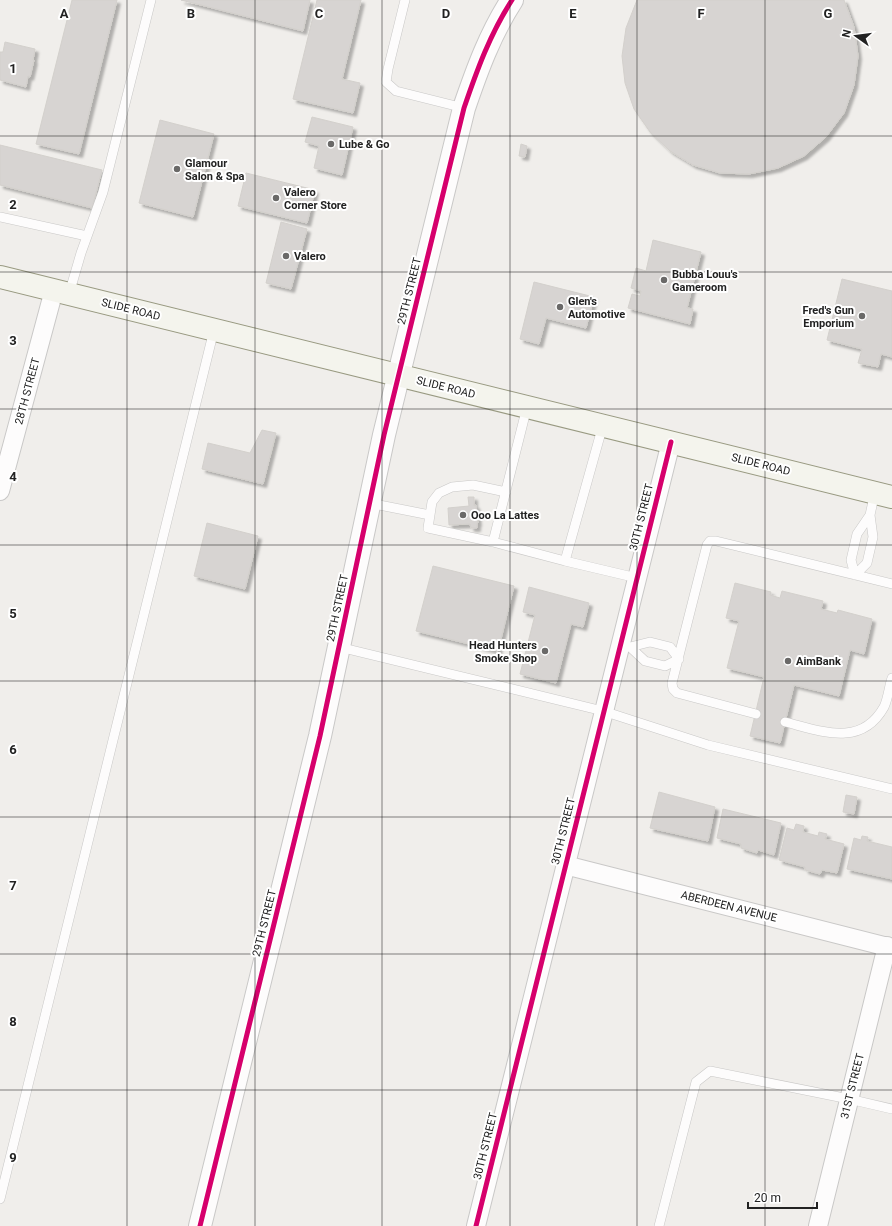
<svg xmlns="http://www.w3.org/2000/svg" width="892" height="1226" font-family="Roboto,sans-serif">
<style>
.building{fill:#d7d4d2;stroke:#d3d0cc;filter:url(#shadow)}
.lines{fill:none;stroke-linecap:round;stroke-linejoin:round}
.service-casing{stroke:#c9c8c7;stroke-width:10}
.minor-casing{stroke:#c9c8c7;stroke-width:20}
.tertiary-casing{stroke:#c9c8c7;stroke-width:24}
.secondary-casing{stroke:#999a82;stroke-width:24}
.service{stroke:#fdfcfc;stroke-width:9}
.minor{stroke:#fdfcfc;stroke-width:18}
.tertiary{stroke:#fdfcfc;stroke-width:22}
.secondary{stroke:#f4f4ed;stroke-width:22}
.cycleway-casing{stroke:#fff;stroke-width:8}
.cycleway{stroke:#d6006c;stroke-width:5}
.grid{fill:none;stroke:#222;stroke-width:1;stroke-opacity:0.55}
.poi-dot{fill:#6a6968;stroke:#fff;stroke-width:1.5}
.labels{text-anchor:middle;stroke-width:4;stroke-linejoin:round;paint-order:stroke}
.poi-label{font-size:11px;font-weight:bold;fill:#222;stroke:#fff;text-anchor:start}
.street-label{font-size:11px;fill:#222;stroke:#fff}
.grid-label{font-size:13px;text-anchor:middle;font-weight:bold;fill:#222;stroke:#fff;stroke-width:4;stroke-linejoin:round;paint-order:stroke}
</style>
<defs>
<filter id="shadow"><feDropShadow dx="3.5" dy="3.5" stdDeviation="1" flood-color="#0004"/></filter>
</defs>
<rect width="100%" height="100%" fill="#f0eeeb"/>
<path class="building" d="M72,0H117L79,154L36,144Z
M181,0H310L303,31Z
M317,0H361L342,79L360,83L353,113L293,99Z
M637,0H844L854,27L858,56L854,85L844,113L826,137L804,156L778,168L749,174L720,173L693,165L670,151L650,132L634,109L625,83L622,56L626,28Z
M5,42L35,49L33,60H34L30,77L28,76L26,87L0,80V52H3Z
M312,117L353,127L342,175L314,168L319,146L305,142Z
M160,120L214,134L193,217L139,203Z
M521,144L527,146L525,157L519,156Z
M0,145L102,170L92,208L0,185Z
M246,173L315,190L307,223L238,206Z
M281,222L307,229L291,289L266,283Z
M653,240L701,252L687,308L693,309L690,324L628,308L632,294L640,296L641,291L631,288L636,268L646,271Z
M842,279L892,291V357L881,354L878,367L858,363L862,349L827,340Z
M534,282L594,297L586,328L546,318L539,344L520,339Z
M262,430L276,433L263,484L202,469L208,443L250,453Z
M468,497H474V506L476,505L478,523H477V528H471L470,524L449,525L448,508L469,506Z
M207,523L258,536L245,589L194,576Z
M433,566L514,586L498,651L416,631Z
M735,583L771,592L770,595L780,598L782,591L823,601L821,609L837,613L838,610L872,619L864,654L850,650L839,696L794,685L780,743L750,736L764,677L727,668L739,621L726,618Z
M529,587L589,603L583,627L571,624L556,683L520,674L535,615L523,612Z
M659,792L715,807L708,841L650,828Z
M846,795L857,797L854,814L843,812Z
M723,809L781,823L774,855L758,850L757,853L741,848V844L717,838Z
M796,824L804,826L803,832L818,836L819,832L827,834L825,839L844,844L837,873L822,870L820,874L805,870V867L779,860L787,828L794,830Z
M862,836L868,837L867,841L892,847V879L847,869L854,838L861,840Z"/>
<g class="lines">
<g class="service-casing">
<path id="service" d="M405,0L388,69L386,82L396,91L464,108
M0,217L87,236
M69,294L81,253L103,192L151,0
M506,492L473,485L452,487L439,493L432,502L428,528L493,542L527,407
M369,503L430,515
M870,515L873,537L867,563L855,575L851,560L857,534L870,515L875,492
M493,542L565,561L603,425
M565,561L637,578
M620,644L630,647L650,642L670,647L679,659L665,666L645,661L630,647
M339,647L603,711L708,745L892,789
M756,714L677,693L673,689L672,683L707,545L710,541H716L892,584
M785,722C821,731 861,748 884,707C888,699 889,687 892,678
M0,1199L214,330
M659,1226L696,1082L710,1071L849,1099L892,1109"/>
</g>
<g class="minor-casing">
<path id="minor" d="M0,491L54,290
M565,865L892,948
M476,1226L671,442
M818,1226L887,946"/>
</g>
<g class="tertiary-casing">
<path id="tertiary" d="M200,1226L320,736L384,435L464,108C477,70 490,34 512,0"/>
</g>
<g class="secondary-casing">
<path id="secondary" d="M0,277L892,497"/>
</g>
<use href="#service" class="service"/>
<use href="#minor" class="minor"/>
<use href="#tertiary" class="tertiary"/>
<use href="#secondary" class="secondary"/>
<g class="cycleway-casing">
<path id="cycleway" d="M200,1226L320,736L384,435L464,108C477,70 490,34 512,0
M476,1226L671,442"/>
</g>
<use href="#cycleway" class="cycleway"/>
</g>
<path class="grid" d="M127,0V1226M255,0V1226M382,0V1226M510,0V1226M637,0V1226M765,0V1226M0,136H892M0,272H892M0,409H892M0,545H892M0,681H892M0,817H892M0,954H892M0,1090H892"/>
<g class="poi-dot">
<circle cx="331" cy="144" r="4"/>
<circle cx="177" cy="169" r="4"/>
<circle cx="276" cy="198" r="4"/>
<circle cx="286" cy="256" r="4"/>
<circle cx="664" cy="280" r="4"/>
<circle cx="560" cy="307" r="4"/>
<circle cx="862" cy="316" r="4"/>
<circle cx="463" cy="515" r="4"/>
<circle cx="545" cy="651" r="4"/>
<circle cx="788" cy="661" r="4"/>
</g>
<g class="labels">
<g class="poi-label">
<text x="339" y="148">Lube &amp; Go</text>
<text x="185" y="167">Glamour<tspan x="185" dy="13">Salon &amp; Spa</tspan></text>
<text x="284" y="196">Valero<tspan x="284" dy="13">Corner Store</tspan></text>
<text x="294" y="260">Valero</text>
<text x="672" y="278">Bubba Louu's<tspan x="672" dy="13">Gameroom</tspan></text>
<text x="568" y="305">Glen's<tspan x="568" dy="13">Automotive</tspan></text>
<text x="854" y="314" text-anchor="end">Fred's Gun<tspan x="854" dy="13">Emporium</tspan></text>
<text x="471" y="519">Ooo La Lattes</text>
<text x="537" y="649" text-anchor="end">Head Hunters<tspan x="537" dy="13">Smoke Shop</tspan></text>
<text x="796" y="665">AimBank</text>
</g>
<g class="street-label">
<text transform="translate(409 291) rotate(-76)" y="4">29TH STREET</text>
<text transform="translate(131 309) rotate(14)" y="4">SLIDE ROAD</text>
<text transform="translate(446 387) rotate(14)" y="4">SLIDE ROAD</text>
<text transform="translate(27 391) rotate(-75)" y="4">28TH STREET</text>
<text transform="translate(761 464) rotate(14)" y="4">SLIDE ROAD</text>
<text transform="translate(641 517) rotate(-76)" y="4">30TH STREET</text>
<text transform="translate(337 608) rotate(-78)" y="4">29TH STREET</text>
<text transform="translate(563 831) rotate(-76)" y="4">30TH STREET</text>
<text transform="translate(729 906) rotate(14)" y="4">ABERDEEN AVENUE</text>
<text transform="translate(264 923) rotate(-76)" y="4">29TH STREET</text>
<text transform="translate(852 1086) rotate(-76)" y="4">31ST STREET</text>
<text transform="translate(485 1146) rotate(-76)" y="4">30TH STREET</text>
</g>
</g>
<g class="grid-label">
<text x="64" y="18">A</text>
<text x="191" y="18">B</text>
<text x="319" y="18">C</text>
<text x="446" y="18">D</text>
<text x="573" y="18">E</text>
<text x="701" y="18">F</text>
<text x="828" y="18">G</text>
<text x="13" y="73">1</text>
<text x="13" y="209">2</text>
<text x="13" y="345">3</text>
<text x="13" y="481">4</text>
<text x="13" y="618">5</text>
<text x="13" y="754">6</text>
<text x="13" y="890">7</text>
<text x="13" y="1026">8</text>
<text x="13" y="1162">9</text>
</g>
<g transform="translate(856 36) rotate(284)" stroke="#ffffff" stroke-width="3" paint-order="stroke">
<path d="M0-3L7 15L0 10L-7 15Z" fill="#222222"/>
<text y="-6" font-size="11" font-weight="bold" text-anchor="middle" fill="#222222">N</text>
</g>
<path d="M748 1202v6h69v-6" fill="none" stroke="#222222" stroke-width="2"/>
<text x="754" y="1202" font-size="12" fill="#222222" stroke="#ffffff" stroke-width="3" paint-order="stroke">20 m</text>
</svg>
